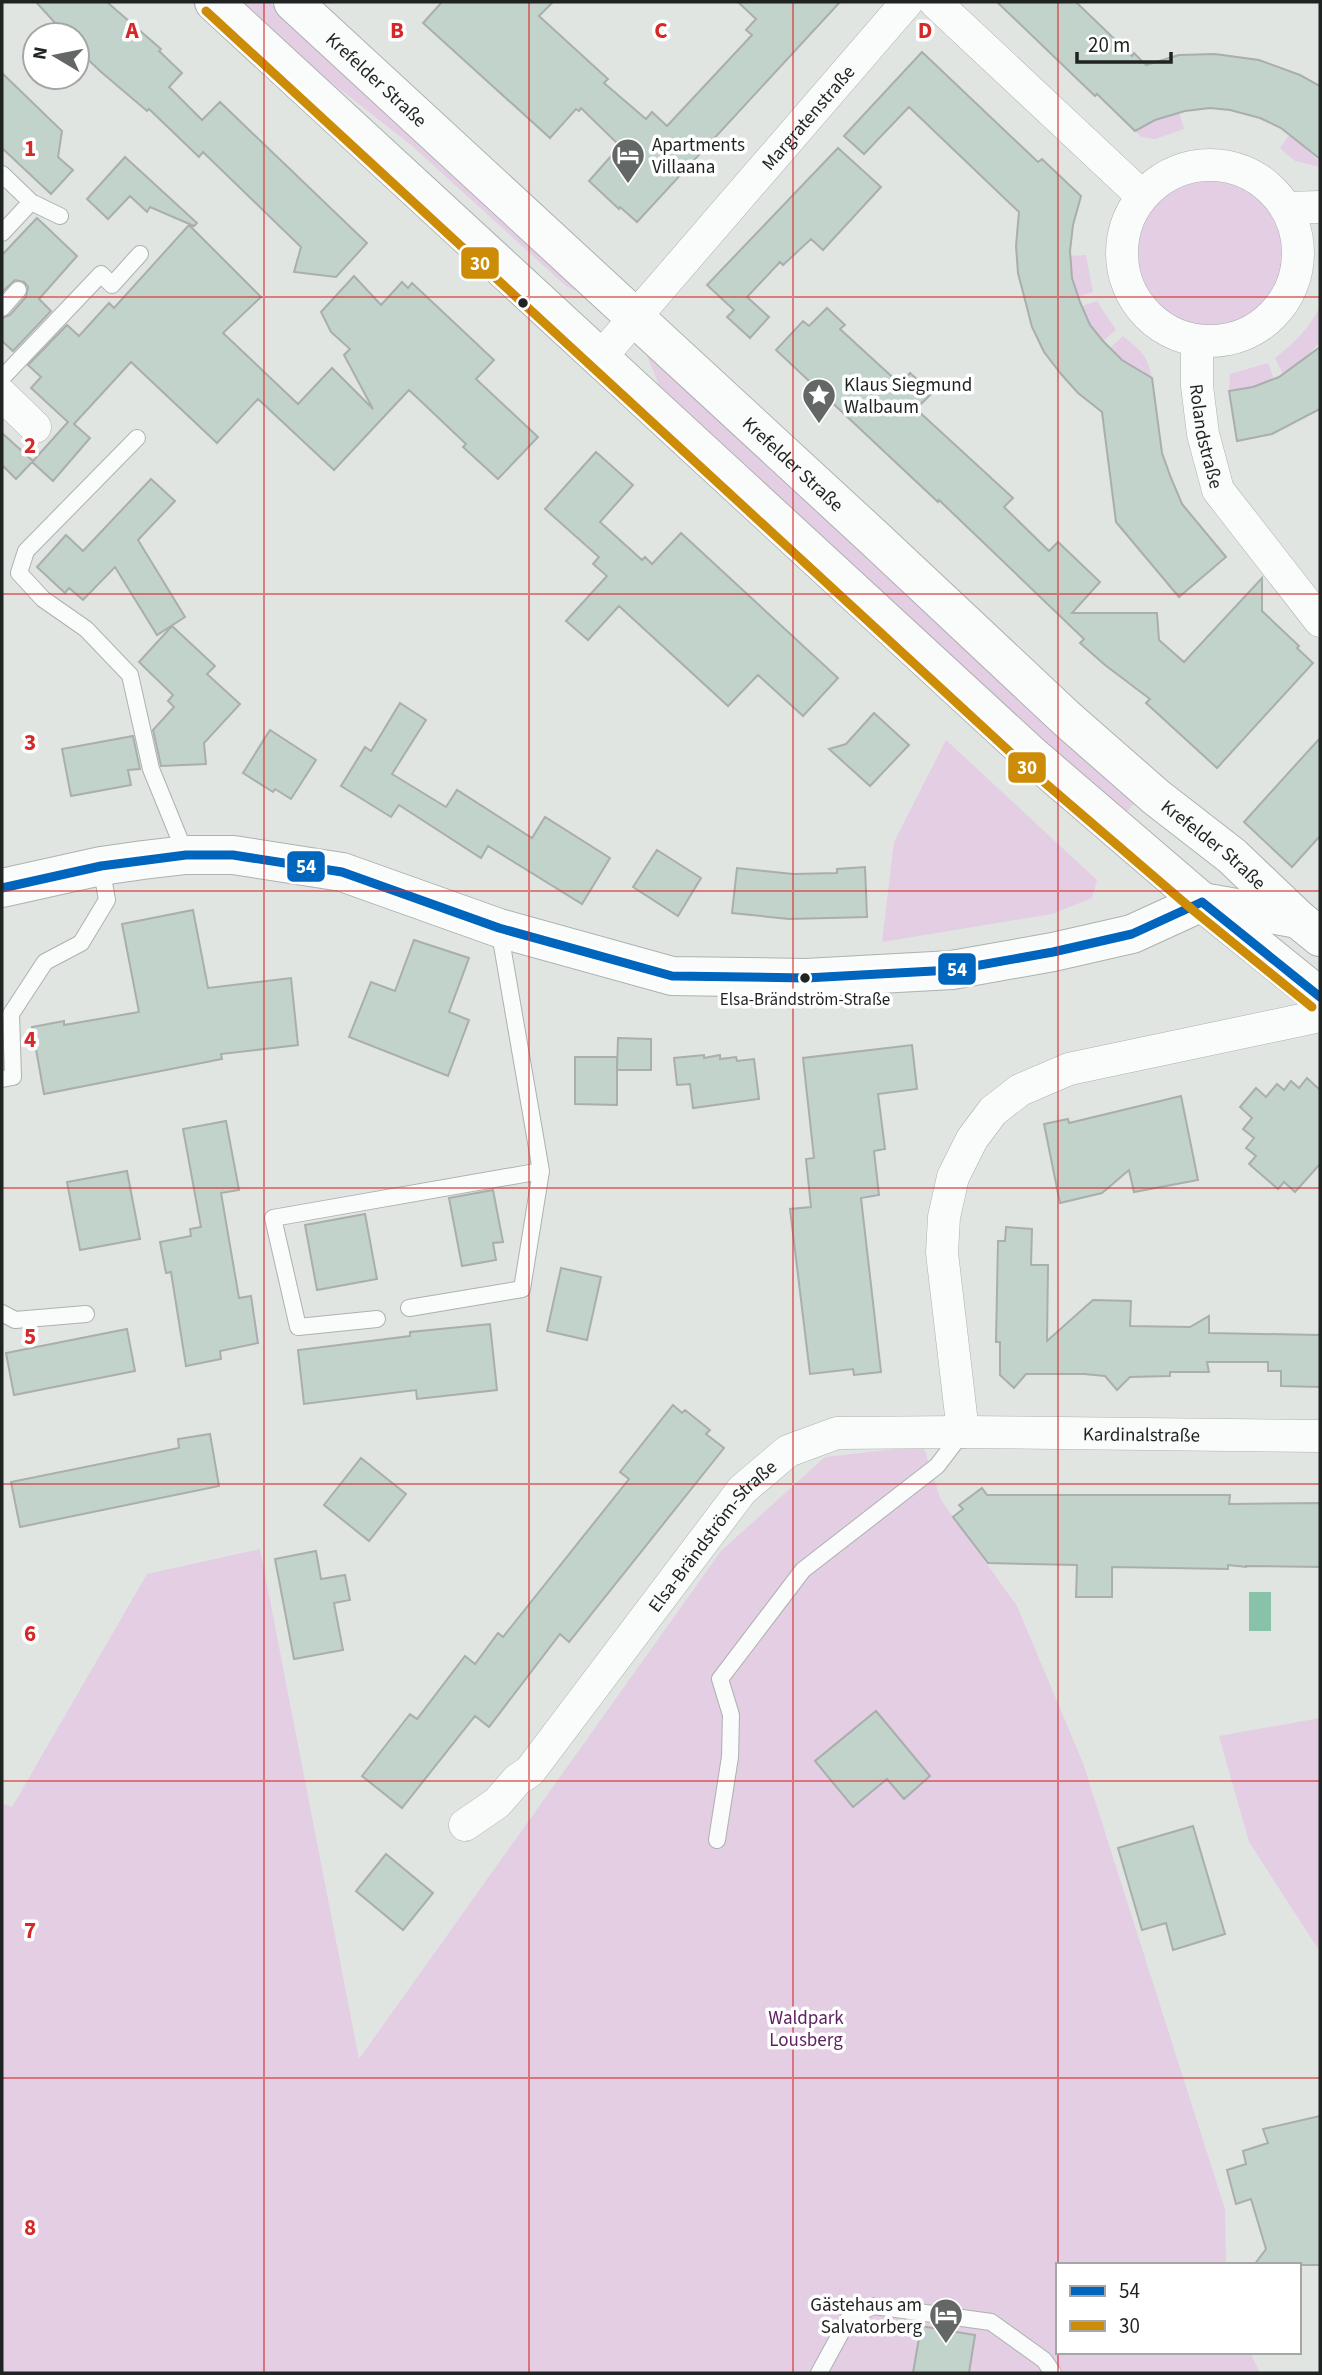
<svg xmlns="http://www.w3.org/2000/svg" width="1322" height="2375" font-family="'Source Sans 3',sans-serif">
<style>
.green{fill:#e3cee4}
.water{fill:#88c2a9}
.building{fill:#c1d3ca;stroke:#aaaeac;stroke-width:2}
.lines{fill:none;stroke-linecap:round;stroke-linejoin:round}
.lane-casing{stroke:#adb1af;stroke-width:18}
.street-casing{stroke:#adb1af;stroke-width:33}
.secondary-casing{stroke:#adb1af;stroke-width:40}
.primary-casing{stroke:#adb1af;stroke-width:40}
.lane{stroke:#fafbfb;stroke-width:16}
.street{stroke:#fafbfb;stroke-width:32}
.secondary{stroke:#fafbfb;stroke-width:38}
.primary{stroke:#fafbfb;stroke-width:38}
.bus-1-casing{stroke:#fff;stroke-width:14}
.bus-2-casing{stroke:#fff;stroke-width:14}
.bus-1{stroke:#0065bd;stroke-width:9}
.bus-2{stroke:#cc8c07;stroke-width:9}
.grid{fill:none;stroke:#d62828;stroke-width:2;stroke-opacity:0.55}
.bus-dot{fill:#1f2321;stroke:#fff;stroke-width:2.5}
.labels{text-anchor:middle;stroke-width:7;stroke-linejoin:round;paint-order:stroke}
.bus-label{font-size:17px;fill:#1f2321;stroke:#fff}
.street-label{font-size:19px;fill:#1f2321;stroke:#fff}
.poi-label{font-size:19px;fill:#1f2321;stroke:#fff;text-anchor:start}
.park-label{font-size:19px;fill:#602263;stroke:#fff}
.grid-label{font-size:23px;text-anchor:middle;font-weight:bold;fill:#d62828;stroke:#fff;stroke-width:7;stroke-linejoin:round;paint-order:stroke}
.line-badge{stroke:#fff;stroke-width:2.5}
.badge-label{font-size:19px;text-anchor:middle;font-weight:bold;fill:#fff}
</style>
<rect width="100%" height="100%" fill="#e0e5e2"/>
<path class="green" d="M238,2H269L580,290L579,292L566,286L411,145L309,65Z
M1179,112L1184,129L1155,139L1141,137L1135,131L1155,120Z
M1290,134L1320,162V167L1295,161L1280,148Z
M1133 253a75 75 0 1 1 150 0a75 75 0 1 1-150 0Z
M1086,255L1093,292L1078,297L1072,278L1070,256Z
M1097,301L1116,330L1103,341L1090,325L1082,306Z
M1320,306V342L1307,356L1283,374L1275,358C1294,343 1310,328 1320,306Z
M1123,336C1141,351 1147,354 1152,378L1122,360L1110,348Z
M648,354L1135,803L1123,815L662,392L647,356Z
M1268,363L1274,379L1253,387L1229,391L1230,374Z
M946,740L1097,880L1092,898L1052,914L882,942L894,842Z
M923,1446L941,1500L1017,1606L1083,1763L1225,2209L1226,2265H1058V2352H1250L1260,2373H2V1803L12,1807L147,1574L260,1549L359,2059L721,1551L825,1457Z
M1320,1718V1952L1249,1842L1219,1736Z"/>
<path class="water" d="M1249,1592H1271V1631H1249Z"/>
<path class="building" d="M36,2H107L161,49L159,51L182,73L169,87L202,120L220,102L367,243L336,277L294,272L301,247L203,152L199,157L149,109L147,111L100,71L77,49V35H66Z
M442,2H553L539,16L608,79L604,83L646,119L652,112L667,126L752,35L746,30L756,19L738,2H840L637,222L620,207L619,209L589,181L620,146L581,108L579,111L576,109L550,138L423,23Z
M997,2H1076L1132,56L1134,53L1146,65L1179,55L1215,54L1259,60L1300,75L1320,86V159L1281,128L1260,118L1230,110L1210,108L1185,111L1155,120L1135,131L1097,94L1095,96Z
M922,52L1038,162L1042,159L1081,196L1073,225L1070,251L1072,278L1080,302L1090,325L1103,341L1122,360L1152,378L1162,453L1171,478L1182,504L1226,557L1179,597L1116,522L1102,412L1078,393L1061,374L1044,352L1032,327L1018,273L1016,246L1019,212L909,107L864,154L844,136Z
M2,73L62,131L58,157L73,170L51,194L2,148Z
M838,148L881,187L823,250L811,239L783,265L780,262L747,297L769,317L750,338L727,317L734,310L707,285Z
M125,157L197,223L194,226L150,207L147,212L130,196L108,219L87,199Z
M37,218L77,256L39,299L51,311L13,351L2,341V318L10,315L26,297L28,287L24,282L15,280L2,292V255Z
M189,225L261,297L223,333L298,404L332,368L373,409L344,355L350,349L331,332L321,312L354,276L381,305L402,282L408,288L412,283L494,360L476,379L538,437L498,479L463,447L466,444L409,390L334,470L258,399L217,443L131,362L74,424L90,438L53,481L32,462L16,479L2,465V433L33,461L68,422L31,388L41,377L28,365L67,325L79,336L109,303L114,308Z
M827,308L845,325L840,329L900,384L910,373L932,393L916,409L1013,498L1004,507L1049,551L1058,542L1100,582L1072,613H1157L1159,640L1184,662L1262,578V611L1299,646L1297,648L1313,663L1217,768L1146,703L1150,699L1105,665L1080,643L1084,639L939,500L938,502L776,350L803,321L809,326Z
M1320,347V409L1272,434L1237,441L1229,391L1253,387L1279,377Z
M596,452L633,485L600,522L642,560L645,557L652,564L681,533L838,678L803,716L758,675L728,706L619,606L588,640L566,621L607,576L593,564L599,557L545,509Z
M151,479L175,501L138,540L185,617L157,635L115,567L83,600L69,588L65,593L37,567L66,535L83,551Z
M172,626L215,666L207,674L240,704L204,743L206,764L161,766L153,730L174,707L168,701L173,695L139,662Z
M400,703L426,720L392,774L446,807L457,790L532,838L545,817L610,858L582,904L488,846L481,858L399,805L391,817L341,786L365,747L371,751Z
M874,713L909,745L870,786L829,749L846,744Z
M270,730L316,760L291,799L275,789L273,792L243,773Z
M133,736L140,769L128,770L131,785L71,796L62,749Z
M1320,738V836L1292,867L1244,822Z
M657,850L701,878L678,916L633,887Z
M865,867L867,917L789,919L732,913L737,868L793,874L837,873V869Z
M193,910L208,988L291,978L298,1045L221,1054L222,1059L44,1094L32,1027L64,1021V1025L139,1012L122,924Z
M414,940L469,958L449,1012L469,1020L448,1076L349,1037L371,982L395,991Z
M618,1038L651,1039V1070H617Z
M912,1045L917,1089L878,1094L885,1149L874,1151L879,1195L861,1198L881,1372L854,1375L853,1369L810,1374L790,1209L811,1207L806,1159L814,1158L803,1058Z
M704,1055V1058L720,1055V1059L736,1057L737,1061L754,1059L759,1099L693,1108L690,1084L677,1085L674,1058Z
M575,1057H617V1105L575,1104Z
M1307,1078L1320,1090V1164L1295,1192L1284,1182L1278,1189L1249,1164L1256,1156L1246,1148L1254,1138L1243,1129L1252,1118L1240,1107L1256,1088L1266,1097L1277,1084L1284,1090L1291,1081L1299,1088Z
M1181,1096L1198,1180L1134,1192L1129,1170L1102,1193L1060,1203L1044,1124L1068,1119L1069,1123Z
M226,1121L239,1190L221,1193L239,1298L251,1296L258,1343L220,1351L221,1359L186,1366L171,1272L166,1273L160,1242L191,1236L190,1229L201,1227L183,1129Z
M127,1171L140,1239L80,1250L67,1182Z
M493,1190L503,1242L493,1243L496,1260L462,1266L449,1198Z
M365,1214L377,1279L317,1290L305,1225Z
M1006,1227L1032,1229L1031,1265H1048L1047,1341L1093,1300L1131,1301L1130,1326L1190,1327L1209,1316V1333L1320,1335V1387L1281,1386V1371H1268V1362H1207L1209,1372H1170V1376L1130,1377L1117,1390L1105,1376L1084,1374H1026L1014,1388L1000,1375V1342H996L998,1241H1005Z
M561,1268L601,1277L587,1340L547,1331Z
M490,1324L497,1390L417,1399L416,1390L304,1404L298,1350L410,1336V1332Z
M127,1329L135,1371L14,1395L6,1353Z
M673,1405L682,1413L685,1410L710,1430L706,1434L724,1448L569,1642L560,1634L489,1727L475,1716L402,1808L362,1776L410,1714L417,1719L465,1656L475,1664L498,1633L503,1637L629,1479L620,1472Z
M210,1434L219,1486L20,1527L11,1482L179,1448L178,1439Z
M361,1458L406,1494L369,1541L324,1505Z
M982,1488L987,1495H1230L1229,1504L1320,1503V1567L1246,1566V1567L1228,1565V1569L1112,1567V1597H1076L1077,1565L988,1563L953,1517L963,1509L959,1505Z
M316,1551L321,1579L345,1575L350,1600L334,1603L343,1650L294,1659L275,1559Z
M876,1711L930,1776L904,1799L887,1779L853,1807L815,1761Z
M1193,1826L1225,1934L1173,1950L1166,1923L1142,1930L1118,1848Z
M386,1854L433,1893L403,1930L356,1891Z
M1320,2116V2265H1254L1266,2249L1251,2199L1236,2204L1227,2170L1246,2164L1243,2151L1268,2143L1263,2129Z
M921,2326L975,2335L969,2373H913Z"/>
<g class="lines">
<g class="lane-casing">
<path id="lane" d="M2,174L31,202L60,216
M2,233L31,202
M2,308L18,290
M2,378L101,274L112,285L140,254
M137,438L26,551L19,573L43,599L86,629L130,675L151,769L186,855
M2,1079L13,1077L11,1014L45,962L81,943L107,900L101,866
M409,1308L522,1289L541,1171L499,928
M2,1313L15,1320L86,1314
M377,1319L298,1327L273,1218L541,1171
M717,1840L730,1757L731,1715L720,1679L803,1570L937,1466L963,1432
M819,2373L850,2316L874,2306L991,2322L1044,2360L1053,2373"/>
</g>
<g class="street-casing">
<g id="street">
<path d="M935,2L1142,196"/>
<circle cx="1210" cy="253" r="88"/>
<path d="M1287,208L1320,207"/>
<path id="s1" d="M1197,341V386L1203,434L1218,490L1320,621"/>
<path id="s2" d="M600,358L907,2"/>
<path d="M2,395L35,427"/>
<path d="M963,1432L942,1253L944,1217L953,1177L972,1139L993,1111L1020,1090L1069,1069L1320,1016"/>
<path id="s3" d="M465,1825L497,1803L517,1780L530,1771L742,1490L788,1451L837,1433L963,1432L1320,1436"/>
</g>
</g>
<g class="secondary-casing">
<path id="secondary" d="M2,888L101,866L143,860L186,855H233L342,872L499,928L672,976L806,978L952,970L1053,952L1132,934L1202,902L1298,919"/>
</g>
<g class="primary-casing">
<g id="primary">
<path d="M214,2L1031,755L1202,902L1320,997"/>
<path id="s4" d="M293,2L873,537L1067,719L1156,797L1232,856L1298,919L1320,937"/>
</g>
</g>
<use href="#lane" class="lane"/>
<use href="#street" class="street"/>
<use href="#secondary" class="secondary"/>
<use href="#primary" class="primary"/>
<g class="bus-1-casing">
<path id="bus-1" d="M2,888L101,866L186,855H233L342,872L499,928L672,976L806,978L952,970L1053,952L1132,934L1202,902
M1202,902L1320,997"/>
</g>
<g class="bus-2-casing">
<path id="bus-2" d="M206,11L1023,764L1194,911L1312,1007"/>
</g>
<use href="#bus-1" class="bus-1"/>
<use href="#bus-2" class="bus-2"/>
</g>
<path class="grid" d="M264,2V2373M529,2V2373M793,2V2373M1058,2V2373M2,297H1320M2,594H1320M2,891H1320M2,1188H1320M2,1484H1320M2,1781H1320M2,2078H1320"/>
<defs>
<g id="hotel-pin" transform="scale(1.75)"><path d="M0 17L-7.5 6A9.5 9.5 0 1 1 7.5 6Z" fill="#636765" stroke="#fff"/><path d="M-6-4.5h1.5V1H6V5H4.5V3h-9V5H-6ZM-4 0a1.8 1.8 0 1 1 3.6 0ZM.5 0V-2.5h3Q6-2.5 6 0Z" fill="#fff"/></g>
<g id="sight-pin" transform="scale(1.75)"><path d="M0 17L-7.5 6A9.5 9.5 0 1 1 7.5 6Z" fill="#636765" stroke="#fff"/><path d="M0-6L1.8-2.2L6-1.7L2.9 1.2L3.7 5.4L0 3.3L-3.7 5.4L-2.9 1.2L-6-1.7L-1.8-2.2Z" fill="#fff"/></g>
</defs>
<g fill-rule="evenodd">
<use href="#hotel-pin" x="628" y="155"/>
<use href="#sight-pin" x="819" y="395"/>
<use href="#hotel-pin" x="946" y="2315"/>
</g>
<g class="bus-dot">
<circle cx="523" cy="303" r="6"/>
<circle cx="805" cy="978" r="6"/>
</g>
<g class="labels">
<g class="bus-label">
<text x="805" y="1005">Elsa-Brändström-Straße</text>
</g>
<g class="street-label">
<text dy="7" stroke="none"><textPath href="#s4" startOffset="114">Krefelder Straße</textPath></text>
<text dy="7" stroke="none"><textPath href="#s2" startOffset="318">Margratenstraße</textPath></text>
<text dy="7" stroke="none"><textPath href="#s1" startOffset="96">Rolandstraße</textPath></text>
<text dy="7" stroke="none"><textPath href="#s4" startOffset="681">Krefelder Straße</textPath></text>
<text dy="7" stroke="none"><textPath href="#s4" startOffset="1248">Krefelder Straße</textPath></text>
<text dy="7" stroke="none"><textPath href="#s3" startOffset="854">Kardinalstraße</textPath></text>
<text dy="7" stroke="none"><textPath href="#s3" startOffset="383">Elsa-Brändström-Straße</textPath></text>
</g>
<g class="poi-label">
<text x="652" y="151">Apartments<tspan x="652" dy="22">Villaana</tspan></text>
<text x="844" y="391">Klaus Siegmund<tspan x="844" dy="22">Walbaum</tspan></text>
<text x="922" y="2311" text-anchor="end">Gästehaus am<tspan x="922" dy="22">Salvatorberg</tspan></text>
</g>
<g class="park-label">
<text x="806" y="2024">Waldpark<tspan x="806" dy="22">Lousberg</tspan></text>
</g>
</g>
<g class="grid-label">
<text x="132" y="38">A</text>
<text x="397" y="38">B</text>
<text x="661" y="38">C</text>
<text x="925" y="38">D</text>
<text x="30" y="156">1</text>
<text x="30" y="453">2</text>
<text x="30" y="750">3</text>
<text x="30" y="1047">4</text>
<text x="30" y="1344">5</text>
<text x="30" y="1641">6</text>
<text x="30" y="1938">7</text>
<text x="30" y="2235">8</text>
</g>
<g class="line-badge">
<rect x="460" y="246" width="40" height="34" rx="7" fill="#cc8c07"/>
<rect x="1007" y="751" width="40" height="33" rx="7" fill="#cc8c07"/>
<rect x="286" y="850" width="40" height="33" rx="7" fill="#0065bd"/>
<rect x="937" y="952" width="40" height="34" rx="7" fill="#0065bd"/>
</g>
<g class="badge-label">
<text x="480" y="270">30</text>
<text x="1027" y="774">30</text>
<text x="306" y="873">54</text>
<text x="957" y="976">54</text>
</g>
<rect width="1322" height="2375" fill="none" stroke="#1f2321" stroke-width="7"/>
<rect x="1056" y="2263" width="245" height="91" fill="#ffffff" stroke="#a5a7a6" stroke-width="2"/>
<rect x="1070" y="2286" width="35" height="10" fill="#0065bd" stroke="#a5a7a6" stroke-width="2"/>
<text x="1119" y="2298" font-size="21" fill="#1f2321">54</text>
<rect x="1070" y="2321" width="35" height="10" fill="#cc8c07" stroke="#a5a7a6" stroke-width="2"/>
<text x="1119" y="2333" font-size="21" fill="#1f2321">30</text>
<g transform="translate(56 56) rotate(280)"><circle r="33" fill="#ffffff" stroke="#a5a7a6" stroke-width="2"/>
<path d="M0-5L12 26L0 18L-12 26Z" fill="#636765"/>
<text y="-10" font-size="19" font-weight="bold" text-anchor="middle" fill="#1f2321">N</text>
</g>
<path d="M1077 52v10h94v-10" fill="none" stroke="#1f2321" stroke-width="3.5"/>
<text x="1088" y="52" font-size="21" fill="#1f2321" stroke="#ffffff" stroke-width="5" paint-order="stroke">20 m</text>
</svg>
